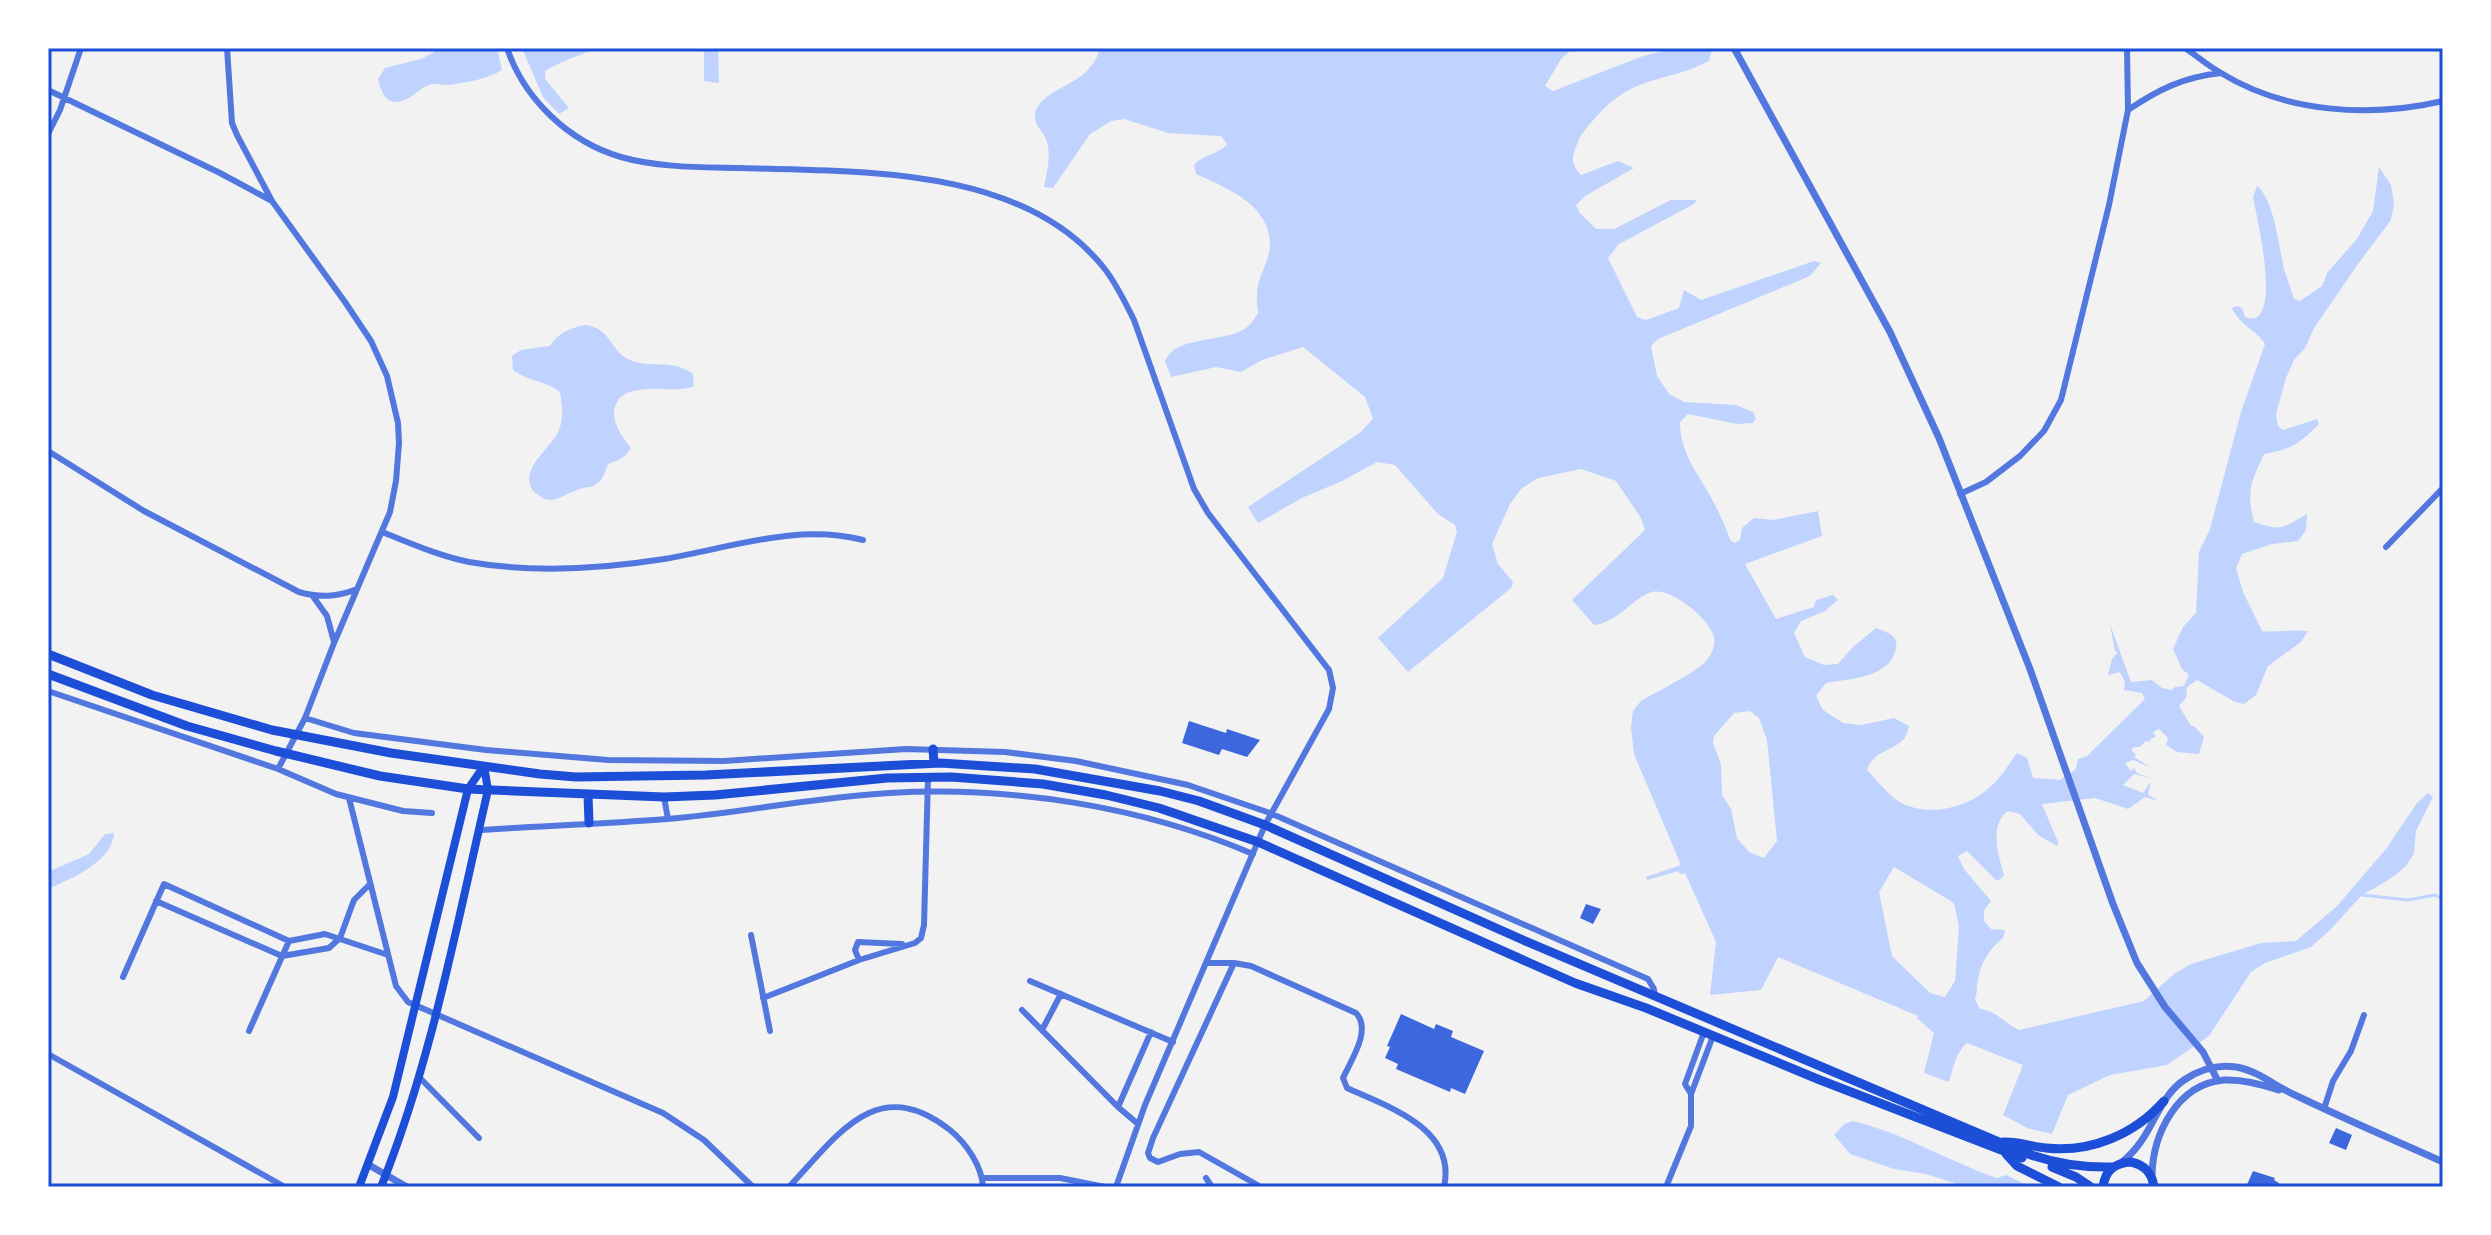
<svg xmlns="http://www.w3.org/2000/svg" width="2491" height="1235" font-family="'Work Sans',sans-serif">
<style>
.water{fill:#bfd3fe;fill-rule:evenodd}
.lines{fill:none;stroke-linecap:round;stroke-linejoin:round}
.stream{stroke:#bfd3fe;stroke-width:3}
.building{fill:#3d67dc}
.minor{stroke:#5277de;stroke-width:6}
.tertiary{stroke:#5277de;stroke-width:7}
.secondary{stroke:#1d4ed8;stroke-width:8}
.primary{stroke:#1d4ed8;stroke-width:9}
.neatline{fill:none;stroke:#1d4ed8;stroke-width:3}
</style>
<rect width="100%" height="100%" fill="#f2f2f2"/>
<path class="water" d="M450,48H497L502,70C487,79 465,83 448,85C442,85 434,83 429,85C417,89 404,108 389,100C382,96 380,86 378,79L385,68L421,59L436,51Z
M522,48H597C579,56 561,61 545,71V79L569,108L559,114L543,97Z
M701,48H718L719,83L704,81V52Z
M1100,48H1573L1561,59L1545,86L1553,91L1643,56L1676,48H1712L1709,61C1667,83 1634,74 1597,116C1588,126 1580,134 1576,147C1571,159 1572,165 1581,175L1618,161L1634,168L1585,196L1576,205L1579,212L1596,229H1614L1671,200H1697L1694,204L1619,244L1608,258L1637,317L1646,320L1679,308L1684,290L1701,300L1814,261L1821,263L1810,276L1658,339L1651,346L1657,376L1669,394L1684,402L1736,405L1753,412L1756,418L1753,423L1737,424L1688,414L1680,422C1680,455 1701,477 1715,505C1721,516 1726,529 1731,541L1735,543L1740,540L1742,528L1754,518L1773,520L1818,511L1822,536L1745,564L1776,619L1814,607L1816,600L1833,595L1838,600L1825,611L1801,621L1794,633L1805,657L1824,665L1838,664L1853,647L1876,628C1886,632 1899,635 1896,648C1891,678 1849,679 1826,683L1816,696L1823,710L1843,723L1861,725L1894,718L1909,726C1909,728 1905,738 1904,739C1891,752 1873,751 1867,770C1877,780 1887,794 1898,801C1926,818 1967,809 1990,787C2001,778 2009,764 2017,753L2027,758L2033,778L2060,780L2076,769L2078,759L2087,756L2145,699L2142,693L2124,690L2125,682L2120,672L2108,675L2112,659L2118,652L2115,651L2110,624L2131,682L2152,680L2162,688L2171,690L2175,687L2184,686L2189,675L2182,669L2173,649L2183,627L2196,613L2199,552L2210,529L2241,412L2265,344C2257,330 2239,325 2232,308L2237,306L2242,308L2245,317C2285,332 2256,214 2253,197L2257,186C2274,199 2279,247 2284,269C2287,279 2291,289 2294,299L2300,301L2322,286L2327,273L2357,239L2373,211L2379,167L2391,185L2394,203L2391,220L2358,264L2314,328L2305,348L2294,360L2286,378L2276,414L2278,426L2283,430L2317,419L2319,424C2300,443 2291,450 2264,454C2251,482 2246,491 2254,522C2285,532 2281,528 2307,514L2306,530L2298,541L2272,544L2242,554L2236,568L2243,592L2262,631C2278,633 2292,629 2308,631L2301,642L2268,666L2256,695L2244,704L2235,702L2197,680L2187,687L2186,698L2179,706L2191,726H2194L2204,737L2199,754L2177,752L2166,745L2168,738L2159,729L2153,732L2156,737L2150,739V742L2146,741L2140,747H2134L2131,750L2136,755L2134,757L2152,768L2133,760L2125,763L2131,771L2134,768L2137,773L2153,779L2134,774L2123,785L2143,793L2151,781L2148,795L2159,801L2145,797L2128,809L2095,798L2042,804L2058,842L2057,846L2038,835L2020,814L2008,811C1988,825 1999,856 2004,876L1997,881L1967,851L1958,856L1964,869L1991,901L1984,910V921L1991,929L2005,930L2003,938C1991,947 1980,963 1978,979C1976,987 1978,991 1975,999L1980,1009C1995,1010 2006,1024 2019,1030L2144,1001L2174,974L2191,964L2261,943L2296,941L2337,906L2386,849L2417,803L2428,793L2433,797L2416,831L2414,853L2406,866L2390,879L2362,895L2331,929L2311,947L2265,963L2251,972L2209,1036L2167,1065L2110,1075L2068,1095L2052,1134L2027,1128L2003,1115L2023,1065L1967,1043C1956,1052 1953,1068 1949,1082L1924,1073L1934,1033L1917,1018L1918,1016L1778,957L1761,990L1710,995L1716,942L1685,873L1680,874L1678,871L1647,880L1646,877L1681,865L1634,754L1631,727L1633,711L1641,701C1656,692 1699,671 1708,659C1714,650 1717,639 1711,630C1703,615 1671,588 1652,592C1632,598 1619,622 1594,625L1572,600L1645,530L1641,518L1616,481L1581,469L1538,478L1521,489L1510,504L1492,544L1498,564L1513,582L1511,588L1408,672L1378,638L1443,578L1457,532L1455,525L1438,514L1395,465L1377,462L1342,481L1302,498L1258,523L1248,507L1361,432L1373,419L1365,397L1303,347L1262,360L1241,372L1216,367L1171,377L1165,361C1176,335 1225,343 1246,328C1251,324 1255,318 1258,313C1258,307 1256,300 1257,294C1257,277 1270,261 1270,245C1271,205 1225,187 1196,174L1194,165C1206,153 1218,155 1227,144L1221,136L1168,133L1124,119L1111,121L1090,134L1053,188L1044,187C1047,172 1051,157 1047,142C1045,132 1033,126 1035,114C1042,85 1089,89 1100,48ZM1750,711L1759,718L1767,740L1777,841L1764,858L1749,852L1737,838L1731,809L1722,795L1721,765L1713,743L1714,736L1734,713ZM1894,867L1954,903L1959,927L1955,981L1945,997L1930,993L1892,956L1879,892Z
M585,325C612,328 609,351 630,360C651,369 671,358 693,374L694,386C674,395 630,380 617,402C608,418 621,435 631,448C625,458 619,460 608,464C605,472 603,481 595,485C590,488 582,487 577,490C563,495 550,507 537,494C533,491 531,489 530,484C525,464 552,447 559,430C564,417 562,405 560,392C546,381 527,381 513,370L512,356L521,350L550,346C560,332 568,329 585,325Z
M114,833C113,862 70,879 48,889V872L89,854L105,834Z
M1853,1121C1903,1133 1948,1161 1997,1178L2006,1175L2031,1187H1954V1183L1926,1174L1894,1169L1850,1154L1834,1135L1844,1124Z"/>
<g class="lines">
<path class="stream" d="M2362,895L2408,900L2435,895L2443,899"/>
</g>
<path class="building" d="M1189,721L1226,733L1227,729L1260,740L1247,757L1222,749L1219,755L1182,743Z
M1586,904L1601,909L1593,924L1580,918Z
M1401,1014L1434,1029L1436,1024L1453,1031L1451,1037L1484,1051L1465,1094L1451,1088L1450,1092L1396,1069L1398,1064L1385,1058L1390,1047L1387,1046Z
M2336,1128L2352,1135L2346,1150L2329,1143Z
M2253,1171L2275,1178L2274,1180L2279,1183L2277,1187H2246Z"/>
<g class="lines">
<path class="minor" d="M227,48L232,123L237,135L272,201L345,302L371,341L387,376L398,423L399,443L396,481L390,512L334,643L305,718L278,769
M507,48C524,99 569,142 621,157C659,168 702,167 741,168C859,172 1022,165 1104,268C1116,283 1125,302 1134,320L1194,489L1208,513L1329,670L1333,688L1329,709L1265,825L1145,1105L1116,1187
M2185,48C2197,56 2208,66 2221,73C2286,113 2370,118 2443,101
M48,90L220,173L272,201
M2128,110C2159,89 2184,77 2221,73
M48,134L60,110L81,48
M48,451L144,511L299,592C320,598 337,597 357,589
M1960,494L1986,482L2020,456L2044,431L2061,400L2109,205L2128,110L2127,48
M382,532C410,543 439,556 469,562C532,573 601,569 664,559C730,548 797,523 863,540
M2386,547L2443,488
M312,595L327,616L334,642
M48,691L278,769L336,794L403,811L432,813
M305,718L354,733L486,750L608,760L724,761L906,749L1005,752L1076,761L1188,785L1270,813L1648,979L1654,989L1655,997
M664,797L668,819
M349,798L396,986L408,1002L663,1113L704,1140L753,1187
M479,830C541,826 604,824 667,819C741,813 815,797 890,793C1012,786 1141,806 1253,854
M156,901L282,956L329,948L340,938L354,900L370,884
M751,935L770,1031
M859,960L855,950L858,942L902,944
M1208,963H1234L1251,966L1356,1013C1372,1030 1351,1060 1343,1078L1347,1088C1388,1107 1457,1128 1444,1187
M1234,963L1153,1138L1148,1153L1150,1158L1158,1162L1180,1154L1199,1152L1261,1187
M123,977L164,884L289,941L325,934L388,955
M1030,981L1173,1042
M763,998L859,960L915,943L921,938L924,925L928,778
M1022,1010L1118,1107L1138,1124
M1042,1030L1061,994
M249,1031L289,941
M1704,1032L1685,1084L1691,1094L1713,1036
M48,1054L285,1187
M419,1077L479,1138
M1118,1107L1151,1032
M2324,1109L2333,1081L2351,1051L2364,1015
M983,1178H1060L1105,1187
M1206,1178L1212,1187
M789,1187C837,1136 877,1072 950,1130C966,1143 982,1166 983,1187
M1666,1187L1691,1126V1094"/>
<path class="tertiary" d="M1734,48L1890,332L1939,438L2030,669L2113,904L2137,963L2165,1007L2203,1052L2218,1081
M2122,1162C2154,1137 2155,1100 2184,1080C2200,1069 2217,1064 2236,1067C2259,1071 2276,1087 2297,1096C2345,1119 2394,1140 2443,1162
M369,1165L407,1187
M2152,1175C2153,1134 2177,1084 2224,1080C2243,1079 2261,1084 2279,1090"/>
<path class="secondary" d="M359,1187L393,1097L468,789L484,766
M381,1187C432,1060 457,923 488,790L484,766"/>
<path class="primary" d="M48,654L152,695L272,730L391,753L540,774L576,777L706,775L940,763L1035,769L1160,791L1199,801L1265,825L1523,940L2020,1151C2051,1163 2080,1168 2113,1167
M48,674L187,726L276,751L380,776L468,789L664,797L715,795L887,778L951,777L1043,784L1106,795L1159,808L1258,842L1575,983L1646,1008L1820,1080L2022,1158
M933,749L934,763
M588,795L589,823
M2003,1142C2018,1141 2032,1147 2046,1148C2091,1153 2135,1134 2164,1101
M2006,1154L2017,1166L2059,1187
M2052,1167L2076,1177L2091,1187
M2103,1187C2105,1170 2115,1163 2131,1162C2145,1165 2152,1173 2154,1187"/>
</g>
<rect width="2491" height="1235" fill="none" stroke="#ffffff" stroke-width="100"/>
<rect x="50" y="50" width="2391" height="1135" class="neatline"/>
</svg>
